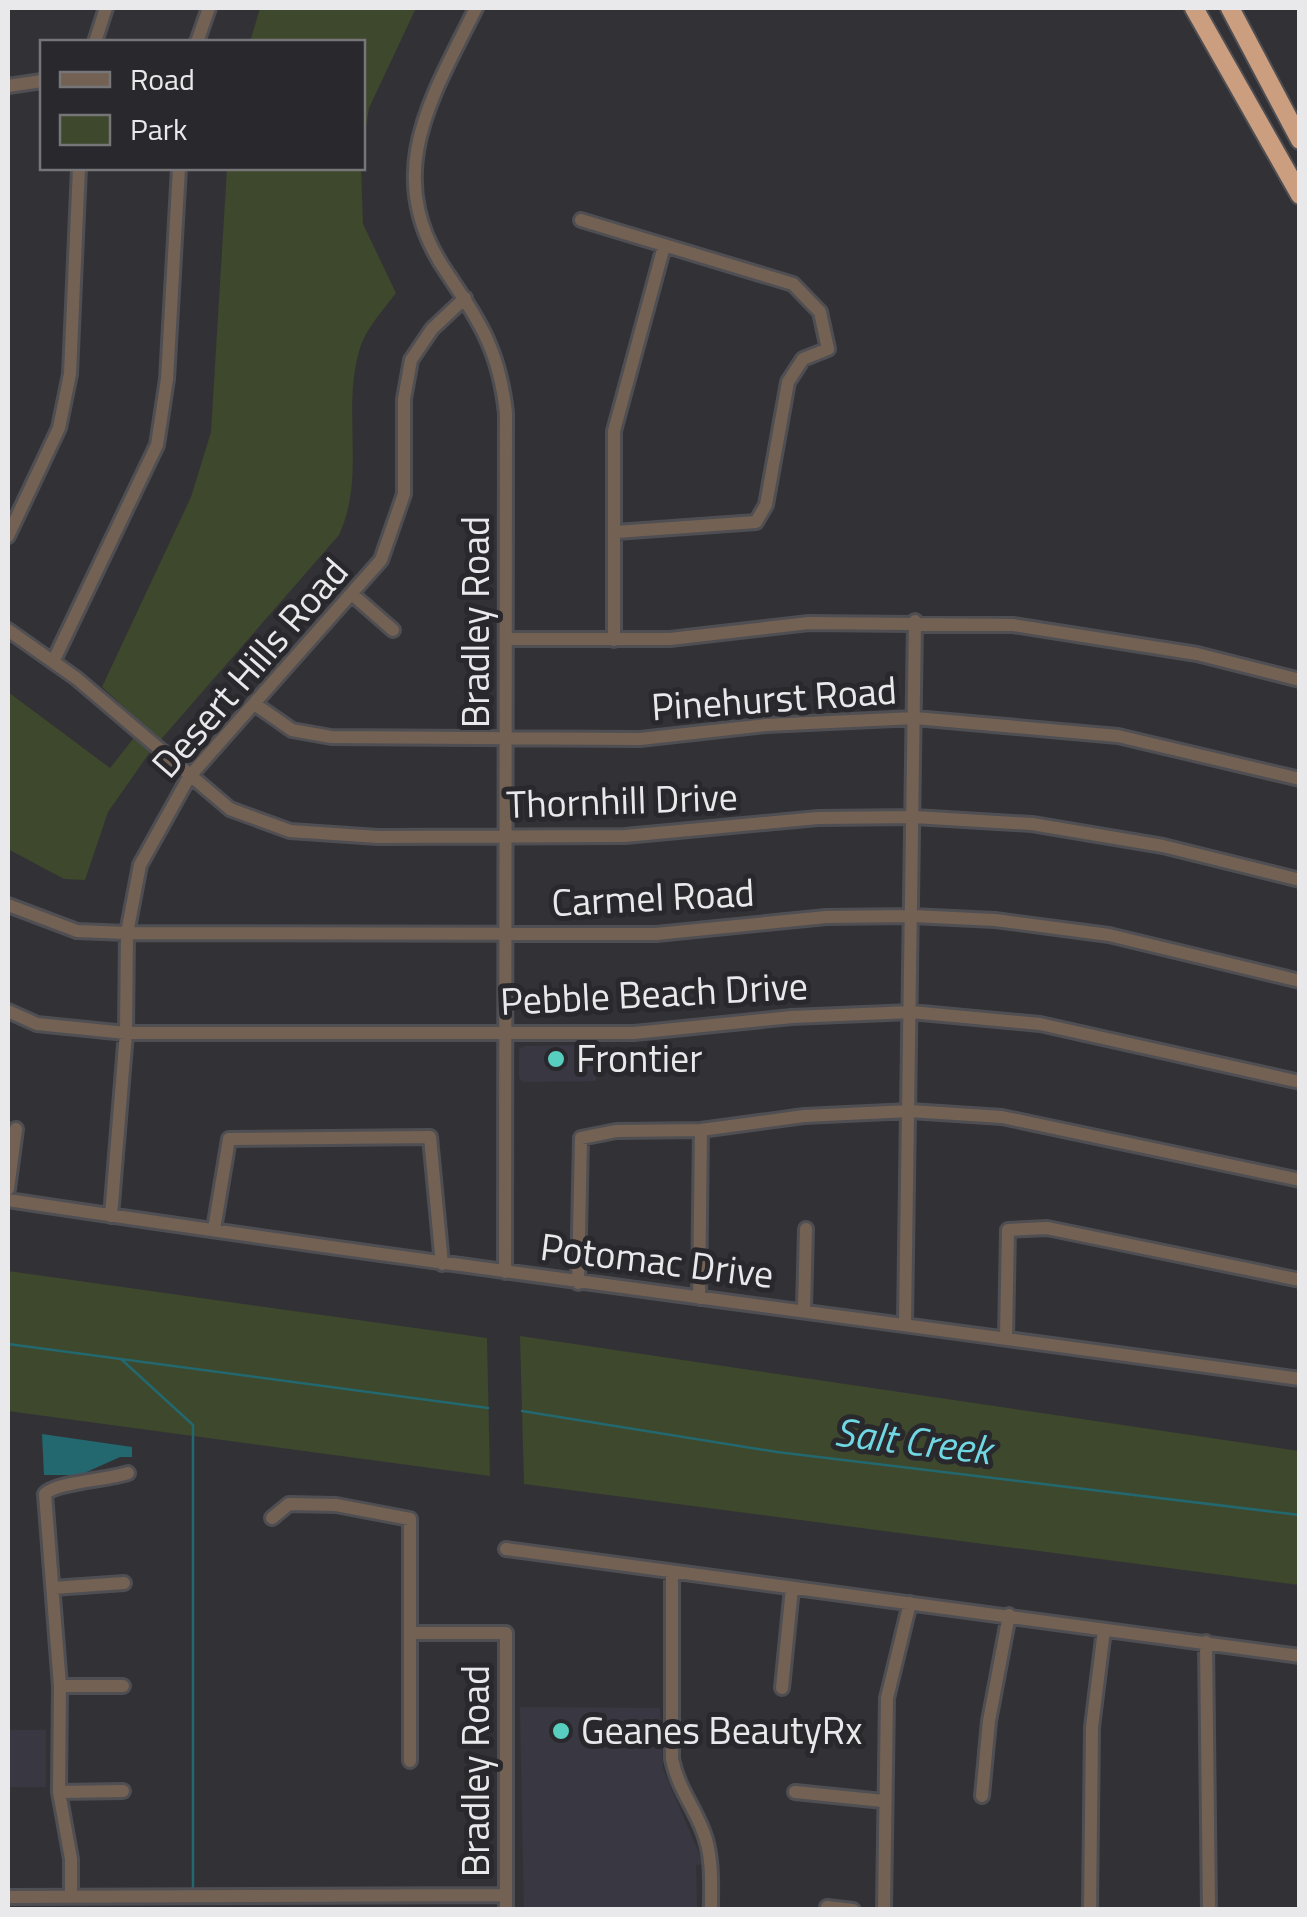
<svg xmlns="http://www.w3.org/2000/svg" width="1307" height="1917" font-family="'Titillium Web',sans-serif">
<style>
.built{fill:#393842}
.green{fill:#3e482c}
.water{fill:#23686f}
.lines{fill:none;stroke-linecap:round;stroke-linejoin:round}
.stream{stroke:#23686f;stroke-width:2.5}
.minor-casing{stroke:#4f4f53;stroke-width:18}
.highway-casing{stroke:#4f4f53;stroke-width:22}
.minor{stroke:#736154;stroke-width:12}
.highway{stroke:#cb9e7f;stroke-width:18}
.poi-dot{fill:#58cec0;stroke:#29282c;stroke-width:4}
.labels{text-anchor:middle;stroke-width:10;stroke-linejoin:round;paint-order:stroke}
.street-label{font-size:38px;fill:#e9e9eb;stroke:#29282c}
.poi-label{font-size:38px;fill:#e9e9eb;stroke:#29282c;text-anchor:start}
.water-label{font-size:40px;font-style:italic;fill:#70d8e3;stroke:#29282c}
</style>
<rect width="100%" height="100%" fill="#323236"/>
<path class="built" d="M596,1045V1081L523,1082L519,1078V1049L525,1046Z
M520,1707L660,1708L663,1769L701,1858L702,1864L696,1865L697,1909H524Z
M8,1730H46V1787H8Z"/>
<path class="green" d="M260,8H416L369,108L363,145L362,42H250Z
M227,168H361L363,224L396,293C384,309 368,326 361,345C340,407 367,475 339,535L150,752L108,812L85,880L64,879L8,849V692L110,768L144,725L102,687L191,497L211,432Z
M8,1271L487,1338L490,1476L8,1411Z
M520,1336L1299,1451V1585L524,1484Z"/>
<path class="water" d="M42,1434L132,1447V1457H120L80,1475H44Z"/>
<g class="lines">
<path class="stream" d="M8,1344L488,1408
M121,1359L193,1425V1888
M522,1411L777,1452L1300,1515"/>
<g class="minor-casing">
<path id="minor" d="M476,8C431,99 380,176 447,273C481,324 499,350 506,413L505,1272
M95,42L106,8
M197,42L209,8
M8,86L42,81
M581,220L793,284L820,312L828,349L803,359L788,382L766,505L756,522L616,532
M8,536L59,428L70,374L79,168
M353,595L393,630
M8,630L76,678L230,809L290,831L378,837L625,836L818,818L914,817L1032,824L1163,846L1300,880
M506,639H670L809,623L1013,625L1197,654L1300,680
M614,640V431L664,246
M53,662L157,445L167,379L179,168
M256,705L292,730L331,737L640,739L766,725L915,718L1118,736L1300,779
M8,905L77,931L127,933L656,934L826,917L912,916L995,920L1109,935L1300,981
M8,1011L37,1024L126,1033H634L792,1017L911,1012L1040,1024L1300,1082
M8,1189L16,1129
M8,1200C438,1265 869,1319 1300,1379
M111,1216L126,1033L127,933L140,865L189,777L381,560L404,494V399L411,360L432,329L465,298
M214,1229L229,1139L430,1137L442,1264
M578,1283L581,1138L616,1131L701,1130L804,1116L910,1111L1002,1117L1300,1180
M699,1298L701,1130
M804,1309L806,1229
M905,1322L915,621
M1006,1338L1008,1230L1047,1228L1300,1280
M272,1518L289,1504L336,1505L410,1519V1761
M506,1549L1300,1656
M672,1573V1759C678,1788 693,1805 703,1831C713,1856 711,1884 711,1910
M53,1588L124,1583
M410,1633H506V1910
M1206,1642L1209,1910
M60,1686H123
M782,1688L792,1588
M59,1792L123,1791
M795,1792L883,1801
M982,1796L989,1721L1009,1615
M8,1897L506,1895
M71,1897V1859L59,1792L60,1686L45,1494C56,1482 108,1480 128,1473
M827,1907L853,1910
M884,1910L887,1698L910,1603
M1090,1910L1092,1727L1104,1630"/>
</g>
<g class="highway-casing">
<path id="highway" d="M1194,8L1300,195
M1230,8L1300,140"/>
</g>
<use href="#minor" class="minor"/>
<use href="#highway" class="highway"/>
</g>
<g class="poi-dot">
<circle cx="556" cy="1059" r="10"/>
<circle cx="561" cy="1731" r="10"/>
</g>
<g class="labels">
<g class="street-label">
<text transform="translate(476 622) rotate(-90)" y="13">Bradley Road</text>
<text transform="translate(250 668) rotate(-49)" y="13">Desert Hills Road</text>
<text transform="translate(774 699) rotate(-4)" y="13">Pinehurst Road</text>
<text transform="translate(622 801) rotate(-2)" y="13">Thornhill Drive</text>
<text transform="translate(653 898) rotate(-3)" y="13">Carmel Road</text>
<text transform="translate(654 994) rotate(-3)" y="13">Pebble Beach Drive</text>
<text transform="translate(657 1261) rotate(7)" y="13">Potomac Drive</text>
<text transform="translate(476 1771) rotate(-90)" y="13">Bradley Road</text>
</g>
<g class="poi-label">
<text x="576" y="1072">Frontier</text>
<text x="581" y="1744">Geanes BeautyRx</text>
</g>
<g class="water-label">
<text transform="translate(913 1441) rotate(7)" y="14">Salt Creek</text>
</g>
</g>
<rect width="1307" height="1917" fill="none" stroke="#e9e9eb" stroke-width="20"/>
<rect x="40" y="40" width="325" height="130" fill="#29282c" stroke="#767578" stroke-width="2.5"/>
<rect x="60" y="72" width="50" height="15" fill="#736154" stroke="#767578" stroke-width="2.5"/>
<text x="130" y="90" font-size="30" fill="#e9e9eb">Road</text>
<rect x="60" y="115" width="50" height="30" fill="#3e482c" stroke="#767578" stroke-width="2.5"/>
<text x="130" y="140" font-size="30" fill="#e9e9eb">Park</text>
</svg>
